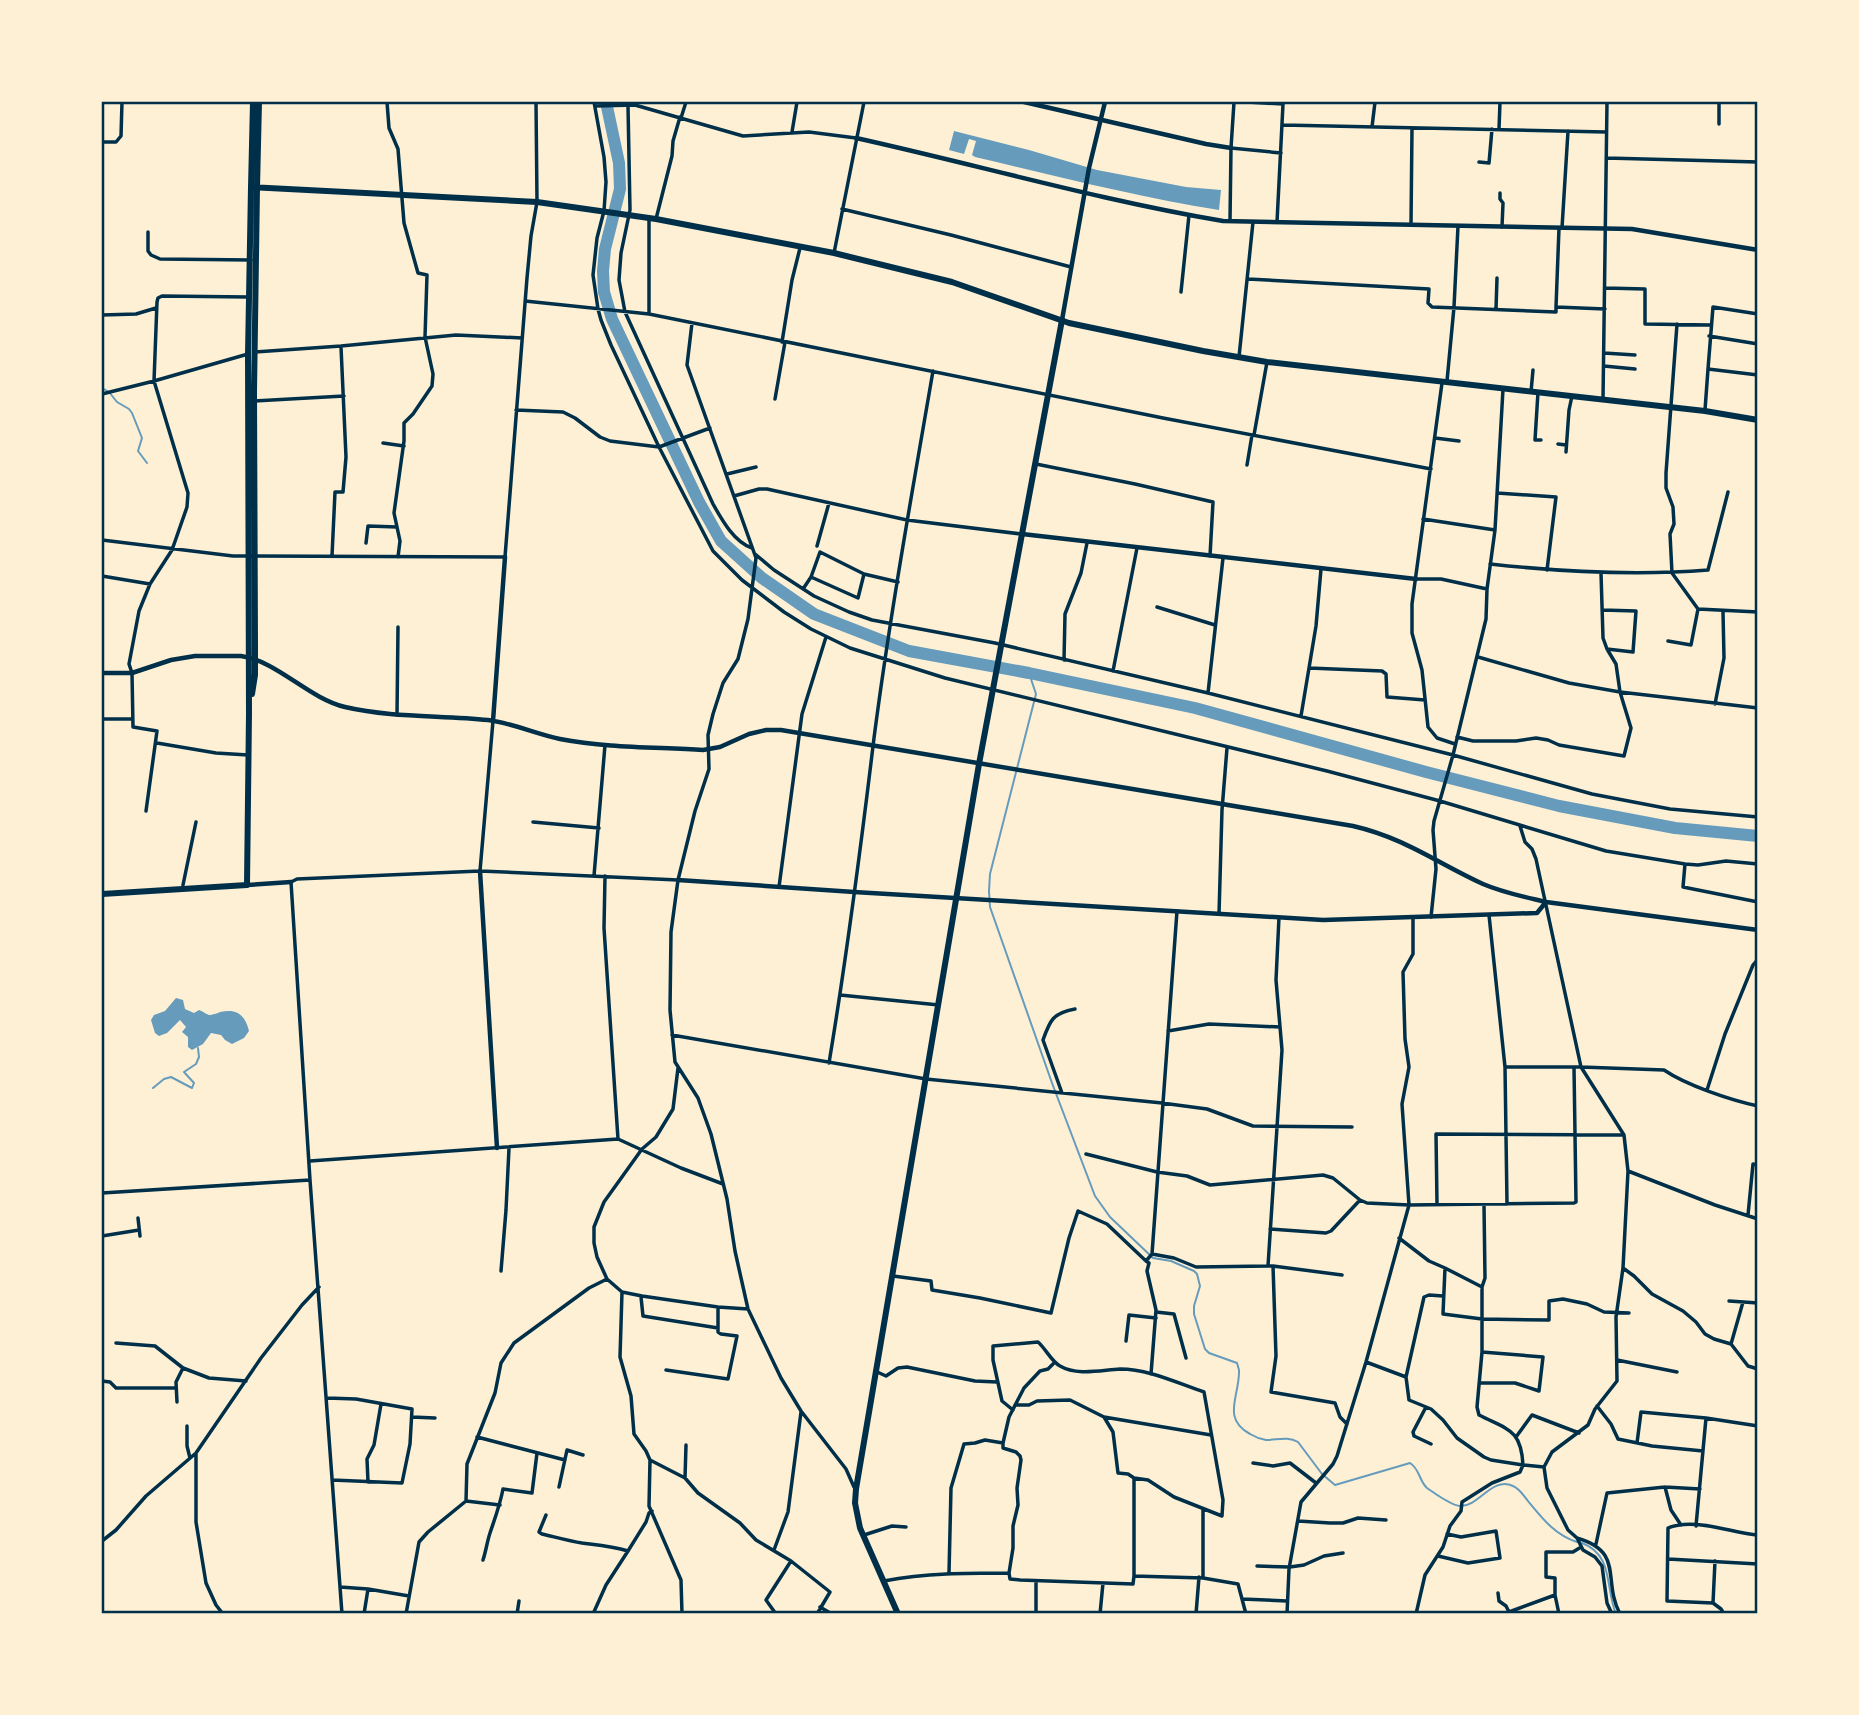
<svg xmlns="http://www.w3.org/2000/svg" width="1859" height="1715" font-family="'Libre Baskerville',serif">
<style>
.water{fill:#669bbc}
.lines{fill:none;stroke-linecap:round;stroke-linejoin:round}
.stream{stroke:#669bbc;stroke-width:2}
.river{stroke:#669bbc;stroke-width:12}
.minor{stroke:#003049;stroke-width:3.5}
.tertiary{stroke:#003049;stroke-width:4.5}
.primary{stroke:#003049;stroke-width:6}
.trunk{stroke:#003049;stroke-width:6}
.neatline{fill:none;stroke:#003049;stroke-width:2.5}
</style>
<rect width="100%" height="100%" fill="#fdf0d5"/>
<path class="water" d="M954,131L1029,150L1097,170L1186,187L1221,190L1219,210C1137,197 1056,176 975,157L972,155L976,141L969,139L964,154L949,150Z
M176,998L183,1000L185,1009L194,1013L199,1010C202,1011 206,1014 209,1015C212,1015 218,1013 220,1012C237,1008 245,1015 249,1031L244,1038L232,1044L225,1040L221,1035L211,1033L203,1044L192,1050L188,1047V1037L182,1032L186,1027L180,1020L167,1033L159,1036L155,1033L151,1020L154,1015L165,1011Z"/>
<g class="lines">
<path class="stream" d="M102,388L109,392L117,402L129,409L132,413L142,438L138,451L147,463
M1029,673L1036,694L990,874L989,891L990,907L1052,1083L1095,1196L1110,1217L1153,1258L1171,1261L1194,1271L1197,1274L1200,1286L1194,1306V1314L1205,1349L1209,1353L1237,1363L1239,1370C1240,1396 1221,1418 1250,1434C1255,1437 1260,1439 1266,1440C1277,1440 1288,1436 1298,1442L1322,1474L1335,1485L1410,1463C1420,1469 1419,1481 1427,1488C1436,1494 1450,1505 1460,1506C1479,1507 1492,1476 1513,1486C1520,1489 1524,1496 1528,1501C1542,1518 1555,1535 1577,1542
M153,1088L164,1079L171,1077L192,1088L194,1083L184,1072L196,1064L199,1057L198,1048
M1582,1543C1614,1555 1605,1588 1616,1614"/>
<path class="river" d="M606,102L619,163L620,189L605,249L603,271L604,292L612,319L699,502L721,541L762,578L814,614L909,651L1029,673L1195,708L1426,772L1559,806L1675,828L1758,836"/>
<path class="minor" d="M387,102L389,128L398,149L404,223L418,273L427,275L425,337L433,374L432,386L413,414L404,423V441L394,513L400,541L398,557
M594,102L604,157L606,182L604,211L597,238L593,275L598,309L601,320L611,345L659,447L713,551L742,580L784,612L811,629L850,648L945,678L1327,771L1440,801L1606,851L1685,864L1698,865L1726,861L1758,864
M1247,102L1283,104L1277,222
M595,106L635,105L743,136L809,132L856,138
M628,106L630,210L621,253L619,280L625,312L713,504C722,520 734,542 752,548
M681,118L686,102
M1719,124V102
M1283,125L1606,132
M1372,127L1375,102
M1499,129L1500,102
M792,132L797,102
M102,142H116L121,136L122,102
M1231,148L1281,153
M1606,158L1758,162
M1479,162L1489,163L1492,129
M1500,193V199L1503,203L1502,227
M842,209L951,235L1071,267
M656,219L672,156L673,141L680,117
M1230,221L1231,148L1234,102
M1411,224L1412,128
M1562,228L1568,131
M148,232V251L151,255L160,259L251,260
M834,253L864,102
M1248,279L1429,289L1428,303L1432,307L1556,312V307L1605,309
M1605,288L1645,289V324L1710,325
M1181,292L1189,215
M525,301L649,314L1163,418L1431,469
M1556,307L1559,228
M1496,309L1497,278
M649,314V218
M102,315L136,314L156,308
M692,323L687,365L756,558L748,619L738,659L723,683L713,714L708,735L709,769L695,811L678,880L671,932L670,1010L675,1062L698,1098L711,1134L727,1199L735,1251L748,1309L781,1378L801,1411L846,1469L854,1487
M1677,324L1666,473V488L1673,507L1674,524L1670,534L1672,573L1698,609L1758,612
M1709,336L1758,344
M782,342L792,280L800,248
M255,352L341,346L456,335L522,338
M1604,353L1635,355
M1239,357L1253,222
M1604,366L1635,369
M1708,369L1713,307L1758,314
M1447,381L1454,307L1458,226
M1442,383L1412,604V633L1422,670L1428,727L1437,738L1455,744
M1531,392L1533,370
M1538,392L1535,440H1541
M102,394L154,381L248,354
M775,399L785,342
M1603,400L1607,102
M254,401L344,396
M516,410L563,412L575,418L600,437L610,441L659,447L710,428
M1705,410L1708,369L1758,375
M1254,435L1267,362
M1435,438L1459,441
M383,443L404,446
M1558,444L1566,445
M1566,452L1569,410L1572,396
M1036,464L1135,484L1213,502L1210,556
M1247,465L1252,435
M727,474L756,467
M1497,493L1556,497L1547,570
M734,496L759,489H767L907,520L1021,534
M1423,519L1495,530
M102,540L233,556L505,557L527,278L531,236L537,202L536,102
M366,543L368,526L397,527
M817,546L829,503
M755,554L774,570L814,596L849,612L872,620L995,643L1208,693L1453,755L1592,794L1670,809L1758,817
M332,556L335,492H343L346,457L341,347
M1490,564C1563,572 1635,576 1708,570L1728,492
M102,576L150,584
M811,577L858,598L864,574
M1416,579H1441L1487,589
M803,589L811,577L820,552L864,574L898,582
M1157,607L1215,625
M1602,610L1636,611L1633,652L1607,649
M1668,641L1691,645L1698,609
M1478,657L1569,683L1620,692L1758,708
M1064,660L1065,614L1081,573L1087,543
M1309,668L1382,671L1386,674L1387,697L1425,700
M1113,671L1137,548
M1208,693L1223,558
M1715,704L1724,658L1723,612
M397,715L398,627
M1301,716L1316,626L1321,569
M102,719H133
M1457,737L1473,741H1516L1536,738L1548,740L1559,745L1624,756L1631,728L1620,692L1616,664L1607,649L1603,638L1601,573
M157,743L216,753L248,755
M146,811L157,731L133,727L132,673L129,664L139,611L150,584L172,550L187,507L188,493L154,381L157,302L158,298L162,296L248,297
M533,822L599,828
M1520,826L1525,842L1532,849L1536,859L1581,1067L1624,1135L1628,1171L1715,1205L1758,1219
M1685,864L1683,887L1758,902
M480,871L493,721
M594,876L605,745
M605,876L604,928L618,1139
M183,885L196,822
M779,887L802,714L826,637
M1177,911L1152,1254L1174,1258L1196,1267L1268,1266L1282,1050L1276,980L1279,917
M1219,914L1222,810L1227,748
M1489,915L1505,1067L1507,1204
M1431,917L1436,869L1433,830L1434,821L1453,755L1486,619L1487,589L1495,530L1503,389
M840,995L939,1005
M1168,1031L1209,1024L1280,1027
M672,1035L926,1079L1162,1103L1207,1109L1253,1126L1352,1127
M829,1063C847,955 861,846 874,738C890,615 912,493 933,371
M1505,1067H1581L1664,1070C1686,1085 1730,1100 1758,1106
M678,1068L673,1109L656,1137L642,1149L604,1202L594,1227V1243L597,1257L607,1279L622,1292L620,1357L631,1396L634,1434L646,1451L650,1460L649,1506L681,1580L682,1614
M1707,1090L1725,1034L1753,965L1758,959
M1062,1093L1043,1040C1050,1020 1053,1013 1075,1009
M1086,1154L1157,1172L1187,1176L1210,1185L1323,1175L1333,1178L1360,1200L1367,1203L1409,1205L1574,1203L1576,1202L1574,1067
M310,1161L618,1139L681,1168L723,1184
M102,1193L310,1180
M1437,1204L1436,1134L1624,1135
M1748,1215L1753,1164L1758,1165
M138,1218L140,1236
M1270,1229L1326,1233L1331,1231L1360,1200
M102,1236L139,1230
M1399,1238L1429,1261L1445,1268L1443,1314L1482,1319L1549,1320V1301L1563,1299L1587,1304L1604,1312L1629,1313
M1268,1266H1273L1276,1356L1271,1392L1335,1403L1340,1417L1347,1424
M1273,1266L1342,1275
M1445,1268L1482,1287
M1623,1268L1634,1276L1652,1294L1683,1311L1696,1322L1705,1334L1714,1339L1731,1344L1748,1366L1758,1369
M501,1271L506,1210L509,1148
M893,1276L931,1281L932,1290L980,1298L1051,1313L1069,1238L1078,1211L1107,1224L1146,1261
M622,1292L642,1296L718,1307L748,1309
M1443,1296L1429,1295L1424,1297L1406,1377L1409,1400L1431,1409L1443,1420L1457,1438L1484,1457L1491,1460L1523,1465C1521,1429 1508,1430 1479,1415L1477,1407L1482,1352V1287L1485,1278L1484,1205
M641,1297L643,1316L718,1328
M1729,1301L1758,1303
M1156,1312L1174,1314L1186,1358
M1126,1341L1129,1315L1156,1318
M116,1343L155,1346L183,1368
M1731,1344L1743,1302
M1617,1360L1677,1372
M1366,1362L1406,1377
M666,1370L728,1379L737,1336L721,1334L718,1332V1307
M875,1371L886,1376L898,1368L907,1367L975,1381L997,1382
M1151,1374L1156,1310L1147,1271L1149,1263L1146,1261L1152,1254
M102,1381L110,1382L116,1388H176
M1479,1383H1515L1539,1391L1543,1357L1482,1352
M327,1398L356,1399L412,1409L410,1444L402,1483L332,1480
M177,1402L176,1382L183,1368L209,1378L246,1381
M1597,1406L1611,1424L1618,1439L1652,1446L1703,1451
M1426,1407L1413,1432L1414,1436L1431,1444
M1013,1410L1002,1401L993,1360V1346L1038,1342C1046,1349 1051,1361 1060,1366C1077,1376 1101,1370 1120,1369C1148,1369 1177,1383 1204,1392L1223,1500L1222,1516L1174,1497L1148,1480L1134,1478L1128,1474L1118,1473L1113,1432L1104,1417L1070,1400L1037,1401L1029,1405H1015
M412,1417L435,1418
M1104,1417L1211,1435
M187,1426V1446L190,1458
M477,1437L565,1460
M1516,1437L1532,1415L1579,1433
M1003,1443V1448L1016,1452L1020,1456L1021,1460L1017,1488L1018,1505L1013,1526V1548L1009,1573
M1637,1443L1641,1412L1706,1418L1758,1426
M196,1453V1522L206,1583L216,1605L223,1614
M650,1460L685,1478L698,1493L740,1523L756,1540L791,1561L830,1592L817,1614
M1253,1463L1273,1466L1290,1463L1316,1483
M685,1478L686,1445
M368,1482L367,1459L374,1445L381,1404
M559,1487L567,1450L583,1455
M466,1501L500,1505
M546,1515L539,1532L542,1534C555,1537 569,1541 582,1543C598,1545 612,1546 628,1551
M1298,1521L1330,1523H1343L1358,1518L1386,1520
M1681,1525L1671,1510L1665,1487L1700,1489
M1696,1526L1706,1418
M864,1535L892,1526L906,1527
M1577,1538C1625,1552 1602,1580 1620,1614
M102,1541L116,1530L146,1496L196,1453L261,1358L302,1305L319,1287
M1596,1544L1607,1493L1665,1487
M774,1550L788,1512L801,1412
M1438,1556L1468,1563L1500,1558L1496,1531L1461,1537L1447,1534
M1668,1559L1758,1564
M483,1560C486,1551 487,1542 490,1533C495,1518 500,1505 503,1489L532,1493L537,1453
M1715,1561L1713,1603L1667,1601L1668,1528C1694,1517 1731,1533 1758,1535
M1257,1566L1290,1567L1304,1565L1324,1556L1343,1553
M949,1573L951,1488L964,1444L975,1443L985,1440L1003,1443L1009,1417L1024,1388L1040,1371L1048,1369L1054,1363
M1134,1576V1478
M1203,1578V1509
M884,1581C926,1573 967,1573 1009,1573L1010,1579L1020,1580L1133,1584L1134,1576L1203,1578L1238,1584L1246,1614
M340,1587L368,1589L409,1596
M1498,1593L1499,1601L1506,1606L1509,1612L1555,1595
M1242,1599L1287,1601
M1713,1603L1721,1609L1724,1614
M820,1607L832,1614
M342,1614L310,1180L291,882L297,879L480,871L678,880
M364,1614L368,1589
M406,1614L419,1542L428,1532L466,1501L467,1464L495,1393L501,1363L514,1343L589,1288L607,1279
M517,1614L519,1601
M593,1614L606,1585L628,1551L646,1522L649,1513L652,1511
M776,1614L766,1600L791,1561
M1036,1614V1581
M1100,1614L1103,1583
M1196,1614L1199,1577
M1287,1614L1289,1569L1301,1502L1333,1464L1337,1456L1366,1362L1409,1205L1402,1104L1409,1067L1405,1039L1403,972L1413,954V918
M1416,1614L1425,1575L1443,1547L1450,1526L1461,1511L1462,1502L1492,1483L1520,1472L1523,1465L1544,1467
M1559,1614L1555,1595V1578L1546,1577V1552H1573L1581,1547
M1612,1614L1607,1603L1602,1566L1595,1557L1583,1550L1577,1538L1568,1530L1547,1488L1544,1467L1552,1452L1588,1425L1595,1409L1617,1381L1616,1317L1623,1268L1628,1171"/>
<path class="tertiary" d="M1024,102L1206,144L1231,148
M856,138C978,165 1099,200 1223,221L1632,229L1758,250
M1062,320L1089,168L1105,102
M1022,534L1416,579
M102,673H132L171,660L195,656H241C277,661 308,698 345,707C392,718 440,715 488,720C512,723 536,734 560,739C607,748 656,747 703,750L720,747L749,734L766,730H781L1353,826C1405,838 1437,863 1483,884C1504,893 1525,897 1546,902L1758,930
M493,721L505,557
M480,871L497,1148
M678,880L854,892L1323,920L1537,913L1546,902
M247,885L291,882"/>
<path class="primary" d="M252,694L255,675V644L254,392L257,188
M102,894L247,885L249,713L248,354L251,187
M898,1614L860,1528L855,1503L856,1489L979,764L1062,320"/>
<path class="trunk" d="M253,102L251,187L537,202L656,219L834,253L952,282L1069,323L1203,351L1267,362L1705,411L1758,420
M257,188L259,102"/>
</g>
<rect width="1859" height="1715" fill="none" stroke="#fdf0d5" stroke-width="206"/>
<rect x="103" y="103" width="1653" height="1509" class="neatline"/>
</svg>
